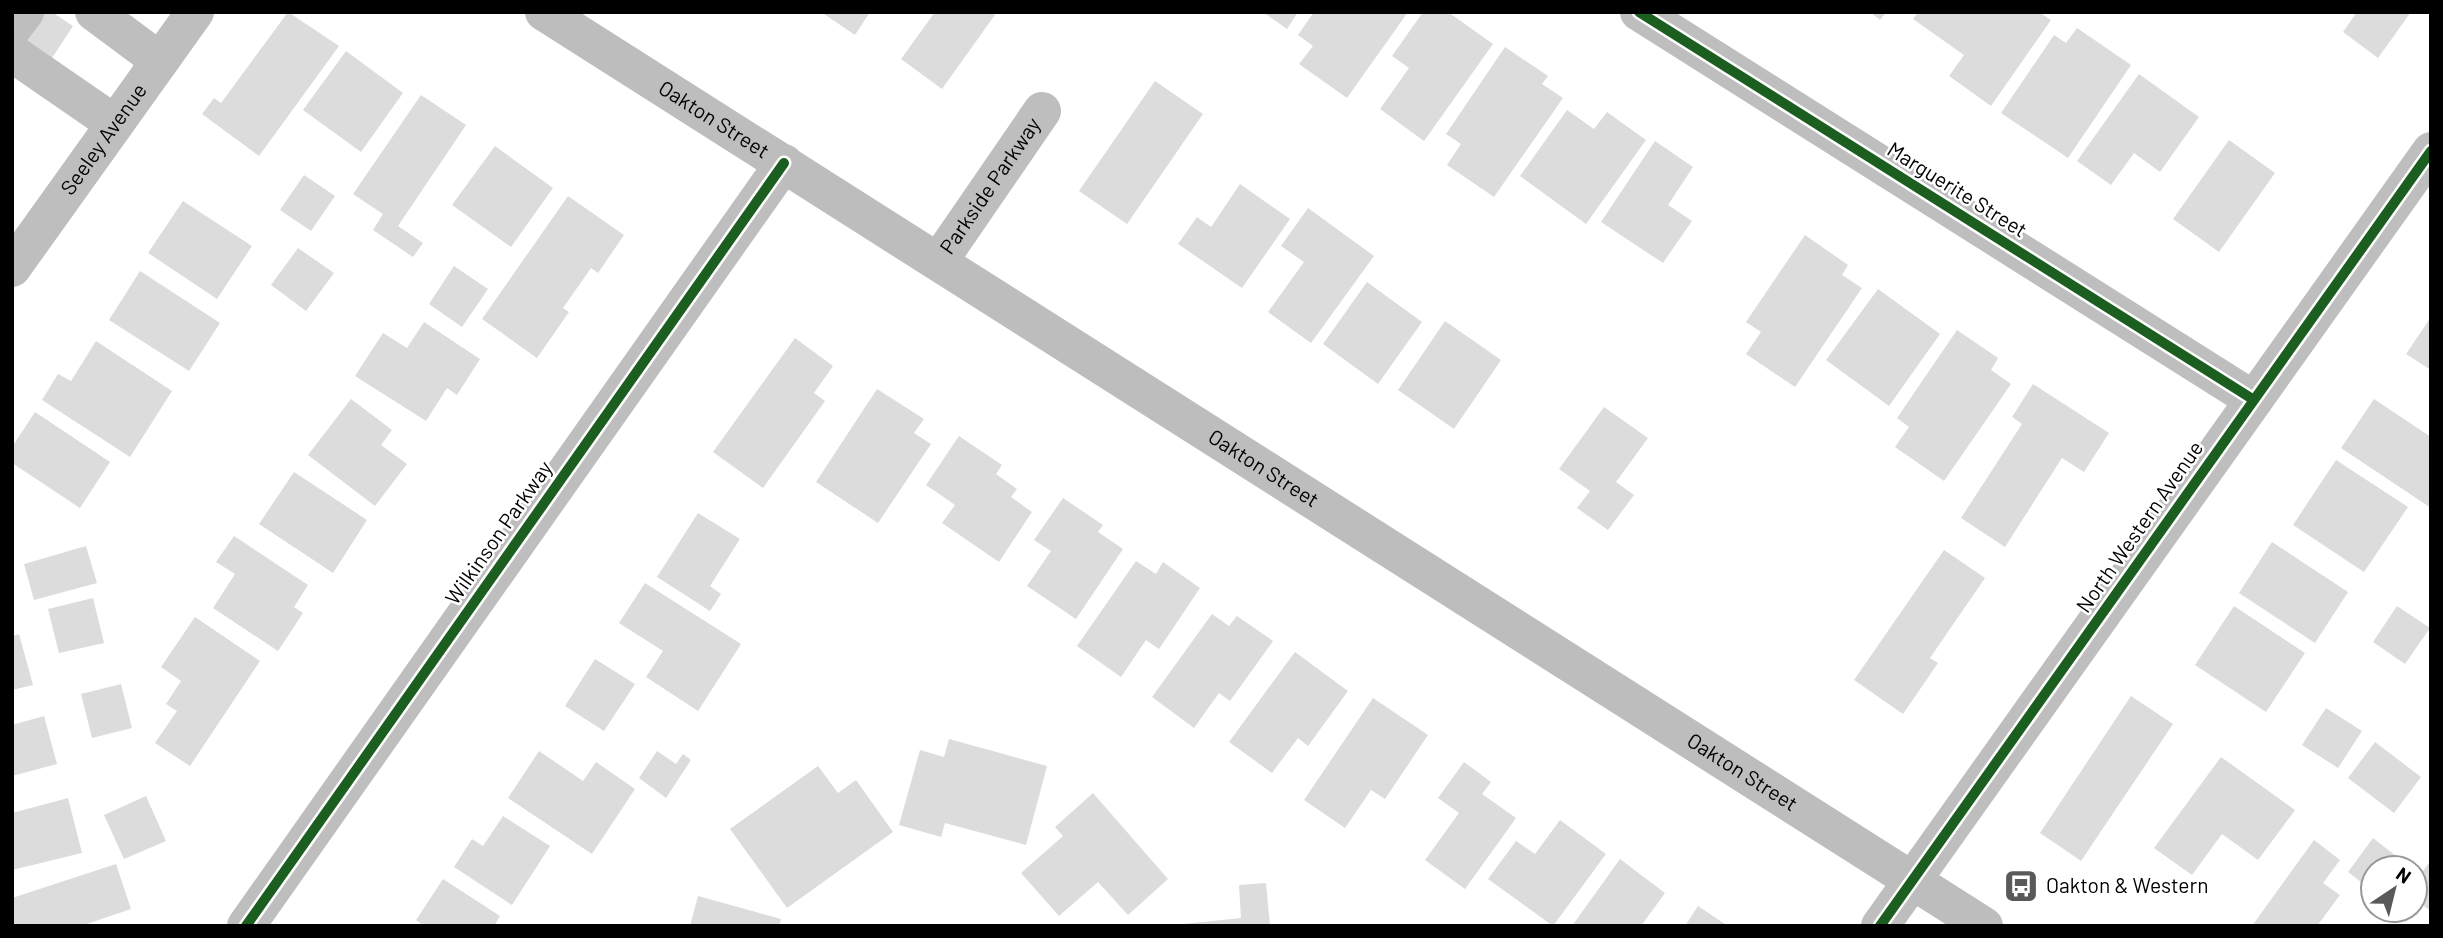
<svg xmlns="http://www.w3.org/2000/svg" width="2443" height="938" font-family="Barlow,sans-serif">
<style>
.building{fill:#dcdcdc}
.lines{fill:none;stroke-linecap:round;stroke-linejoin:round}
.minor{stroke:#bebebe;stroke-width:38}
.major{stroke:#bdbdbd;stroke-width:38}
.cycleway-casing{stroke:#fff;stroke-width:15}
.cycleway{stroke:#1b5e20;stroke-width:10}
.labels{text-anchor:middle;stroke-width:5;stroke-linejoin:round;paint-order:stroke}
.street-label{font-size:21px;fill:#000;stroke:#fff}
.poi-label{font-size:21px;fill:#000;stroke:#fff;text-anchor:start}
</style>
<rect width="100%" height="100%" fill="#fff"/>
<path class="building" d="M31,12H52L73,26L52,58L16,34Z
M288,12L339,46L259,156L202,114L214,98L221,103Z
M821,12H870L855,35Z
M935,12H997L942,89L901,59Z
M1263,12H1298L1287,29Z
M1314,12H1408L1347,98L1299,64L1313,46L1298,35Z
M1423,12H1448L1493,44L1424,141L1380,109L1409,68L1392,56Z
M1870,12H1886L1880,20Z
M1918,12H2039L2051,20L1991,106L1949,76L1964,55L1913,19Z
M2357,12H2411L2378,58L2343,32Z
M2077,28L2131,65L2068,158L2001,113L2054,35L2066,43Z
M1505,47L1548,76L1542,84L1563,98L1494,197L1447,165L1461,144L1446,134Z
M346,51L403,93L361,152L303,110Z
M2139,74L2199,117L2160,172L2134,153L2111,185L2077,161Z
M1155,81L1203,114L1127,224L1079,191Z
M421,95L466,125L398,226L423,243L413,257L373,230L383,214L353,194Z
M1567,110L1594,129L1607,112L1646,140L1586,224L1520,176Z
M2229,140L2275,173L2219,252L2173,219Z
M1655,141L1693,167L1668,205L1692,221L1663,263L1601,222Z
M495,146L553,188L511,247L452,205Z
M304,175L335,196L311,231L280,210Z
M1240,184L1290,219L1242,288L1178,244L1197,217L1211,227Z
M568,196L624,235L598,273L591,268L563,308L569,312L537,358L482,319Z
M183,201L252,246L217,299L148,253Z
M1308,208L1374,256L1311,343L1268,312L1304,262L1281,246Z
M1805,235L1848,265L1842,275L1862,288L1795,387L1746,354L1761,332L1746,322Z
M298,248L334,273L306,311L271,285Z
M454,266L488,289L462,327L429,304Z
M140,271L220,323L189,371L109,320Z
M1367,282L1422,322L1378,384L1323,344Z
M1878,289L1940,334L1889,406L1826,360Z
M2431,317V370L2406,354Z
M1445,321L1501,360L1454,429L1398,390Z
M424,322L480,359L457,395L447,388L426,421L355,376L383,333L407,348Z
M1957,330L1998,358L1991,370L2011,384L1944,481L1895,447L1909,427L1897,418Z
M795,338L833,366L814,393L825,401L763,488L713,452Z
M96,341L172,391L130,457L42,400L58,374L71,381Z
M2033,384L2109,433L2084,472L2062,458L2005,547L1961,518L2022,424L2012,417Z
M877,389L924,419L914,433L931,444L878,523L816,482Z
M351,399L392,430L381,445L407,464L375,506L308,455Z
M2374,399L2431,437V508L2341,448Z
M1604,407L1648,438L1616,482L1634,495L1608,530L1577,508L1590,491L1559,469Z
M35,412L110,462L80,508L12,463V447Z
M959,436L1002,465L996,474L1017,489L1011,497L1032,512L999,562L942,523L955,505L926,485Z
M2336,460L2408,507L2364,572L2293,525Z
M294,472L367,520L333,573L259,524Z
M1063,498L1103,525L1098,532L1123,549L1076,619L1027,586L1051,551L1034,540Z
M698,513L740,539L710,586L721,594L710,611L657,577Z
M234,536L308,585L294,607L303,613L278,651L213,608L235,574L216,562Z
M2272,542L2348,592L2315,643L2239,593Z
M86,546L97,583L34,600L24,564Z
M1944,550L1985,578L1930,658L1938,663L1903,714L1854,680Z
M1136,561L1156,574L1163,562L1200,588L1159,649L1146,640L1121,677L1077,646Z
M645,583L741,644L698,711L646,677L663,651L619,623Z
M93,598L104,643L59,653L48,609Z
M2234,606L2305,653L2266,712L2195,665Z
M2397,606L2430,628L2405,664L2373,642Z
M1212,614L1229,626L1237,616L1273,641L1230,701L1219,693L1194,728L1152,697Z
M195,617L260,661L190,766L155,743L177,711L166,704L181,681L161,667Z
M19,634L33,685L12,690V636Z
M1295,652L1348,691L1308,746L1298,738L1272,773L1229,742Z
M595,659L635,684L604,731L565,706Z
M121,684L132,728L92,738L81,694Z
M2131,696L2173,724L2081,861L2040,833Z
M1373,698L1428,735L1385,799L1371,790L1345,828L1304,800Z
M2326,708L2362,731L2338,768L2302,745Z
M44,716L57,764L12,776V725Z
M949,739L1047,766L1026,845L945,823L941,837L899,825L920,750L944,757Z
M2375,742L2421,777L2394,813L2348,778Z
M539,751L583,781L596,762L635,789L592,854L508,798Z
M657,751L676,764L683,754L691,760L666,798L639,778Z
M2221,757L2295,810L2258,860L2222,834L2192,875L2154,848Z
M1464,762L1491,782L1482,794L1516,818L1465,889L1425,860L1459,813L1438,798Z
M818,766L838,793L856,780L893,832L787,908L730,829Z
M1093,793L1168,879L1128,915L1098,882L1059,916L1021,873L1063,836L1055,827Z
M146,796L166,841L124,859L104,815Z
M68,798L82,853L12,870V813Z
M503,816L550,846L512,905L454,867L472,839L483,846Z
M1560,820L1606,854L1553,926L1488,879L1516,841L1535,854Z
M2373,838L2409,866L2373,868V891L2348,872Z
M2314,840L2340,860L2323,883L2340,895L2317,926H2252Z
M1620,859L1665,893L1641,926H1572Z
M2431,860V911L2415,900V882Z
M116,864L131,909L81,926H12V898Z
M443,879L500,916L494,926H425L416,920Z
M1266,883L1270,926H1164L1241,918L1239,885Z
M698,896L781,919L779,926H690Z
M1698,906L1728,926H1685Z"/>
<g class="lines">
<g class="minor">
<path d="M94,12L160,61"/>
<path d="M1639,12L2254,400"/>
<path d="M12,29L25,12"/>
<path d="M12,53L115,124"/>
<path id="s1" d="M939,261L1042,111"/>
<path id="s2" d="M12,268L195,12"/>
<path d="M246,926L784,163"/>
<path d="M1880,926L2431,151"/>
</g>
<path class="major" id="s3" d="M544,12L1984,926"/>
<g class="cycleway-casing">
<path id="cycleway" d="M1639,12L2254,400
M246,926L784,163
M1880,926L2431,151"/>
</g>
<use href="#cycleway" class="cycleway"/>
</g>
<defs>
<g id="bus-square" transform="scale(1.75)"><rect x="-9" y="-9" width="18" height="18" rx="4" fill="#595959" stroke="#fff"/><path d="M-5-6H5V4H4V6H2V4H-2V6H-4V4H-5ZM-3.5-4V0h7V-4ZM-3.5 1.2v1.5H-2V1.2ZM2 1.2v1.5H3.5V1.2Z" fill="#fff"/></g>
</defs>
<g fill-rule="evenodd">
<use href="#bus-square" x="2021" y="886"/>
</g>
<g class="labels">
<g class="street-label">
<text dy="7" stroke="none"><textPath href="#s3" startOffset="201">Oakton Street</textPath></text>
<text dy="7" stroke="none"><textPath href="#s2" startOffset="158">Seeley Avenue</textPath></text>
<text dy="7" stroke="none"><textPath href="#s1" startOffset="91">Parkside Parkway</textPath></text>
<text transform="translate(1957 190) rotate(32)" y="7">Marguerite Street</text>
<text dy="7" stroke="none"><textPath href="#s3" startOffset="852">Oakton Street</textPath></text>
<text transform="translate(2140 527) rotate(-55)" y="7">North Western Avenue</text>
<text transform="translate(499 533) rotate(-55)" y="7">Wilkinson Parkway</text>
<text dy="7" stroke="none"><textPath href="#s3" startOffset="1419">Oakton Street</textPath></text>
</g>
<g class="poi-label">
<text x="2046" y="893">Oakton &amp; Western</text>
</g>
</g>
<rect width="2443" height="938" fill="none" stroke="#000000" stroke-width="28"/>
<g transform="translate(2394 889) rotate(35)"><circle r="33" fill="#ffffff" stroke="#999999" stroke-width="2"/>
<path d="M0-5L12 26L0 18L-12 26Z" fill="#595959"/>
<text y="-10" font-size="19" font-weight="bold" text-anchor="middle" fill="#000000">N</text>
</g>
</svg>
